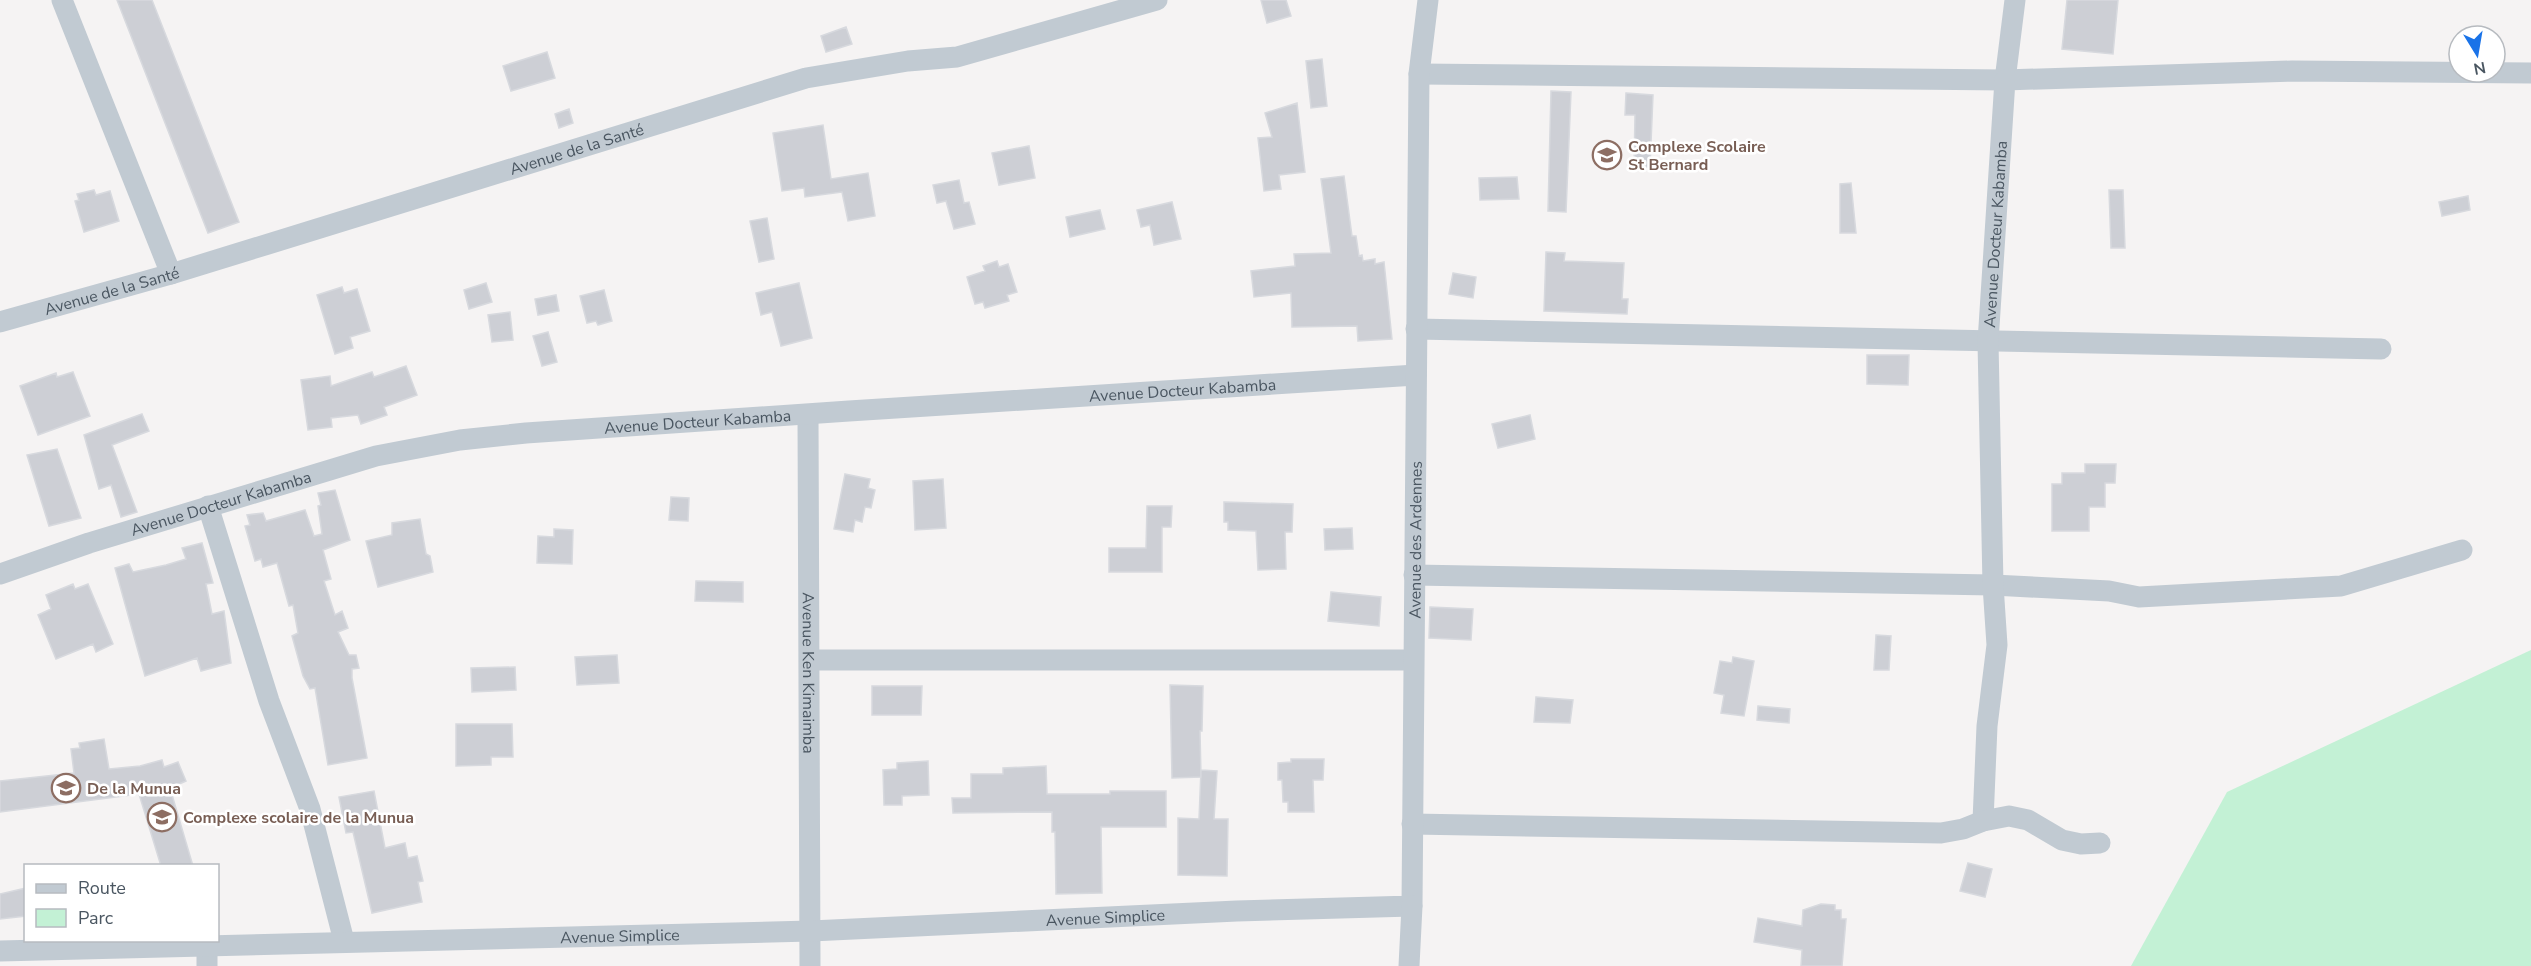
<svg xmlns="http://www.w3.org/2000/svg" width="2531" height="966" font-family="'Nunito Sans',sans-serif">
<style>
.green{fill:#c3f1d5}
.building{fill:#cdcfd5;stroke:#d7d9de;stroke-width:1.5}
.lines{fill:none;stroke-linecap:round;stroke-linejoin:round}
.minor{stroke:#c1cad2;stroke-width:21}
.labels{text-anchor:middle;stroke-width:5;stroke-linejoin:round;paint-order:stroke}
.education-label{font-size:16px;font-weight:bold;fill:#785e54;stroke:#fff;text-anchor:start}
.street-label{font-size:16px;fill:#4a5661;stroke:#fff}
</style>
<rect width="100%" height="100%" fill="#f5f3f3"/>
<path class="green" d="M2531,650V966H2131L2227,792Z"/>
<path class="building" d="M117,0H152L239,222L208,233Z
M1261,0H1286L1291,16L1267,23Z
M2067,0H2118L2113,54L2062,49Z
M846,27L852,44L826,52L821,36Z
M547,52L555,78L511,91L503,66Z
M1322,59L1327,106L1311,108L1306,61Z
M1551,91L1571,92L1566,212L1548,211Z
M1626,93L1653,95L1650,167H1634L1635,115H1625Z
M1297,103L1305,172L1279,175L1281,189L1264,191L1258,138L1272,137L1265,113Z
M569,109L573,123L559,128L555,114Z
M823,125L831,179L868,173L875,216L848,221L842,192L805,197L804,188L782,191L773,133Z
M1029,146L1035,178L999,185L992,153Z
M1344,176L1352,236H1356L1359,256L1362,255L1363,261L1375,259V264L1384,262L1392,339L1358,341L1357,326L1292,327L1291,293L1254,297L1251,271L1295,266L1294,254L1331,253L1321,179Z
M1517,177L1519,199L1480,200L1479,178Z
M959,180L964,203L969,202L975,224L954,229L946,201L937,203L933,185Z
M1851,183L1856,233H1840V184Z
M94,190L96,195L110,191L119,221L84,232L75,201L79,200L77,194Z
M2109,190H2123L2125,248H2111Z
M2468,196L2470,210L2442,216L2439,202Z
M1172,202L1181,239L1154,245L1150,225L1141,227L1137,210Z
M1100,210L1105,229L1070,237L1066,217Z
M767,218L774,259L759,262L750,221Z
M1546,252L1565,253L1564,261L1624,263L1622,299H1628L1627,314L1544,311Z
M997,261L999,267L1008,264L1017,292L1007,295L1009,301L985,308L983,302L975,304L967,277L985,271L983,266Z
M1453,273L1476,277L1473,298L1449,294Z
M486,283L492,302L469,309L464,290Z
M799,283L812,338L781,346L772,312L761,315L756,293Z
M342,287L344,293L357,289L370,331L350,337L353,348L335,354L317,295Z
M604,290L612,321L598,325L596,321L587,323L580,296Z
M556,295L559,311L538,315L535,299Z
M510,312L513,340L492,342L488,315Z
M548,332L557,362L542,366L533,336Z
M1867,355H1909L1908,385L1867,384Z
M406,366L417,395L384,407L387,415L361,424L358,415L331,418L332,427L308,430L301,380L330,376L331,386L372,372L374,377Z
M73,372L90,416L38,435L20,386L56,373L57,377Z
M142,414L149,431L112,445L137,512L121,517L111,485L99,489L84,435Z
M1530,415L1535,439L1498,448L1492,424Z
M57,449L81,518L49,526L27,455Z
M2085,464H2116L2115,483H2105V507H2089V531H2052V484H2062V473H2085Z
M845,474L870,479L868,488L875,490L871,508L865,507L862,522L855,520L853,532L834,529Z
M943,479L946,528L915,530L913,481Z
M335,490L350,540L323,550L331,579L324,581L335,615L342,611L348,628L338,632L349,655H356L359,668L352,669V678L367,758L328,765L315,688L310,689L303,676L292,636L298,633L293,605L289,606L277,563L263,567L261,559L255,561L245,526L250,525L247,515L263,513L266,521L305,510L314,536L322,534L318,506L321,505L318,493Z
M671,497L689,498L688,521L669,520Z
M1224,502L1293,504L1292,532H1285L1286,569L1258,570L1256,531L1228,530V522H1224Z
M1147,506H1172L1171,527H1162V572H1109V548H1146Z
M420,519L426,554L430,556L433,572L378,587L366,541L392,535V523Z
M1352,528L1353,549L1325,550L1324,529Z
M554,529L573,530L572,564L537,563L538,536L554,537Z
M202,543L213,583L206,584L212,614L224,611L231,663L201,671L197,658L145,676L115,568L129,564L133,572L166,565L186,559L182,548Z
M696,581L743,582V602L695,601Z
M73,584L75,589L88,584L113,644L96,652L93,644L56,659L38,615L51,609L46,595Z
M1331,592L1381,597L1379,626L1328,621Z
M1430,607L1473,609L1471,640L1429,638Z
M1876,635L1891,636L1889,670H1874Z
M617,655L619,683L577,685L575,657Z
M1733,657L1754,661L1744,716L1721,713L1724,695L1714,693L1720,661L1732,663Z
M515,667L516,690L472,692L471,668Z
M1170,685L1203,686L1202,731H1200L1201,777L1172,778Z
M872,686H922L921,715H872Z
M1536,697L1573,700L1570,723L1534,722Z
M1758,706L1790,709L1789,723L1757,720Z
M456,724H512L513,757H491V765L456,766Z
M104,739L109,769L140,766L162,760L164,767L178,762L186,781L170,788L193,866H161L139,794L0,812V781L74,773L71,749L80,748L79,743Z
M1291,759H1324L1323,780H1313L1314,812H1288V802H1283L1282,780H1278V763L1291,762Z
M928,761L929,795L902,796V805H884L883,770L897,769V763Z
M1046,766L1047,794H1110V791H1166V827H1101L1102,893L1056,894L1055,832H1052V812L953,813L952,798H971V774H1003V768Z
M1201,770L1217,771L1214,819H1228L1227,876L1178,875V818L1199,819Z
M374,791L385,848L405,843L408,858L417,856L423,881L418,882L422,902L372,913L353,832L346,833L339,797Z
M1968,863L1992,869L1985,897L1960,891Z
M26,888V916L0,919V894Z
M1821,904L1835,905V910H1841V919H1846L1842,966H1801L1802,950L1754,942L1758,918L1802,926L1803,910Z"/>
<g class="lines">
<g class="minor">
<path d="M62,0L171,274"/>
<path d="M1419,74L2005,80L2015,0"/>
<path id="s1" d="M0,322L171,274L806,78L908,61L957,57L1157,0"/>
<path d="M1416,329L2381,349"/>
<path id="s2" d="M808,415L810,966"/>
<path d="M208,506L269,701L310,809L344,941"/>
<path id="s3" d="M0,574L89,543L376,456L460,440L526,433L849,411L1416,375"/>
<path d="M1414,575L1993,585L2109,591L2139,597L2341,586L2462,550"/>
<path d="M810,660H1412"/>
<path id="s4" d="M1983,821L1987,726L1997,645L1993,585L1988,342L2005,80L2292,71L2531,73"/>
<path d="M1412,824L1941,833L1963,829L1983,821L2009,816L2028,820L2062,840L2081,844L2100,843"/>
<path d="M207,944V966"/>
<path id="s5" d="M0,951L811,931L1237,911L1412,906L1419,74L1428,0"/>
<path d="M1409,966L1412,906"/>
</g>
</g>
<defs>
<g id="school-ring" transform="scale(1.5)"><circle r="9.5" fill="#fff" stroke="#8d6e63" stroke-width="1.5"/><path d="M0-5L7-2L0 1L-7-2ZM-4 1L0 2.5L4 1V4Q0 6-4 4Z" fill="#8d6e63"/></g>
</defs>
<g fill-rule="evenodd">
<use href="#school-ring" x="1607" y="155"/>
<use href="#school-ring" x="66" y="788"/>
<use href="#school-ring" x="162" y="817"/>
</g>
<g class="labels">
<g class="education-label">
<text x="1628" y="152">Complexe Scolaire<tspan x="1628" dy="18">St Bernard</tspan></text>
<text x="87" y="794">De la Munua</text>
<text x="183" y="823">Complexe scolaire de la Munua</text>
</g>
<g class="street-label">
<text dy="6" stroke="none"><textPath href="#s1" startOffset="602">Avenue de la Santé</textPath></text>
<text dy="6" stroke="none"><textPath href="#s4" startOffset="588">Avenue Docteur Kabamba</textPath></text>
<text dy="6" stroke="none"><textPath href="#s1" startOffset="116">Avenue de la Santé</textPath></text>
<text dy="6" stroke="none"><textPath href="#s3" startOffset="1204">Avenue Docteur Kabamba</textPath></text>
<text dy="6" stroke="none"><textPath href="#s3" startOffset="718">Avenue Docteur Kabamba</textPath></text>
<text dy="6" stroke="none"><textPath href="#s3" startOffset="232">Avenue Docteur Kabamba</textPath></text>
<text dy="6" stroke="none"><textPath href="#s5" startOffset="1779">Avenue des Ardennes</textPath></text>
<text dy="6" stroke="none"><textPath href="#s2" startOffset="258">Avenue Ken Kimaimba</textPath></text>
<text dy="6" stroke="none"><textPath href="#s5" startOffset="1106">Avenue Simplice</textPath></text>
<text dy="6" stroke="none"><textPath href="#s5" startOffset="620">Avenue Simplice</textPath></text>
</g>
</g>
<rect x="24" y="864" width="195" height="78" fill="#ffffff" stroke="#b7bbc0" stroke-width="1.5"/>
<rect x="36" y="884" width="30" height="9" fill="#c1cad2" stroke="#b7bbc0" stroke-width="1.5"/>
<text x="78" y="894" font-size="18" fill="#4a5661">Route</text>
<rect x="36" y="909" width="30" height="18" fill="#c3f1d5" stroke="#b7bbc0" stroke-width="1.5"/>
<text x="78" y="924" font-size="18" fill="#4a5661">Parc</text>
<g transform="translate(2477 54) rotate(169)"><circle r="28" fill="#ffffff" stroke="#b7bbc0" stroke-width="1.5"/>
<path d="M0-4.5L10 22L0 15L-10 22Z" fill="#1a73e8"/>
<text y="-9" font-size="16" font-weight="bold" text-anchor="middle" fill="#4a5661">N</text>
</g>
</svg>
